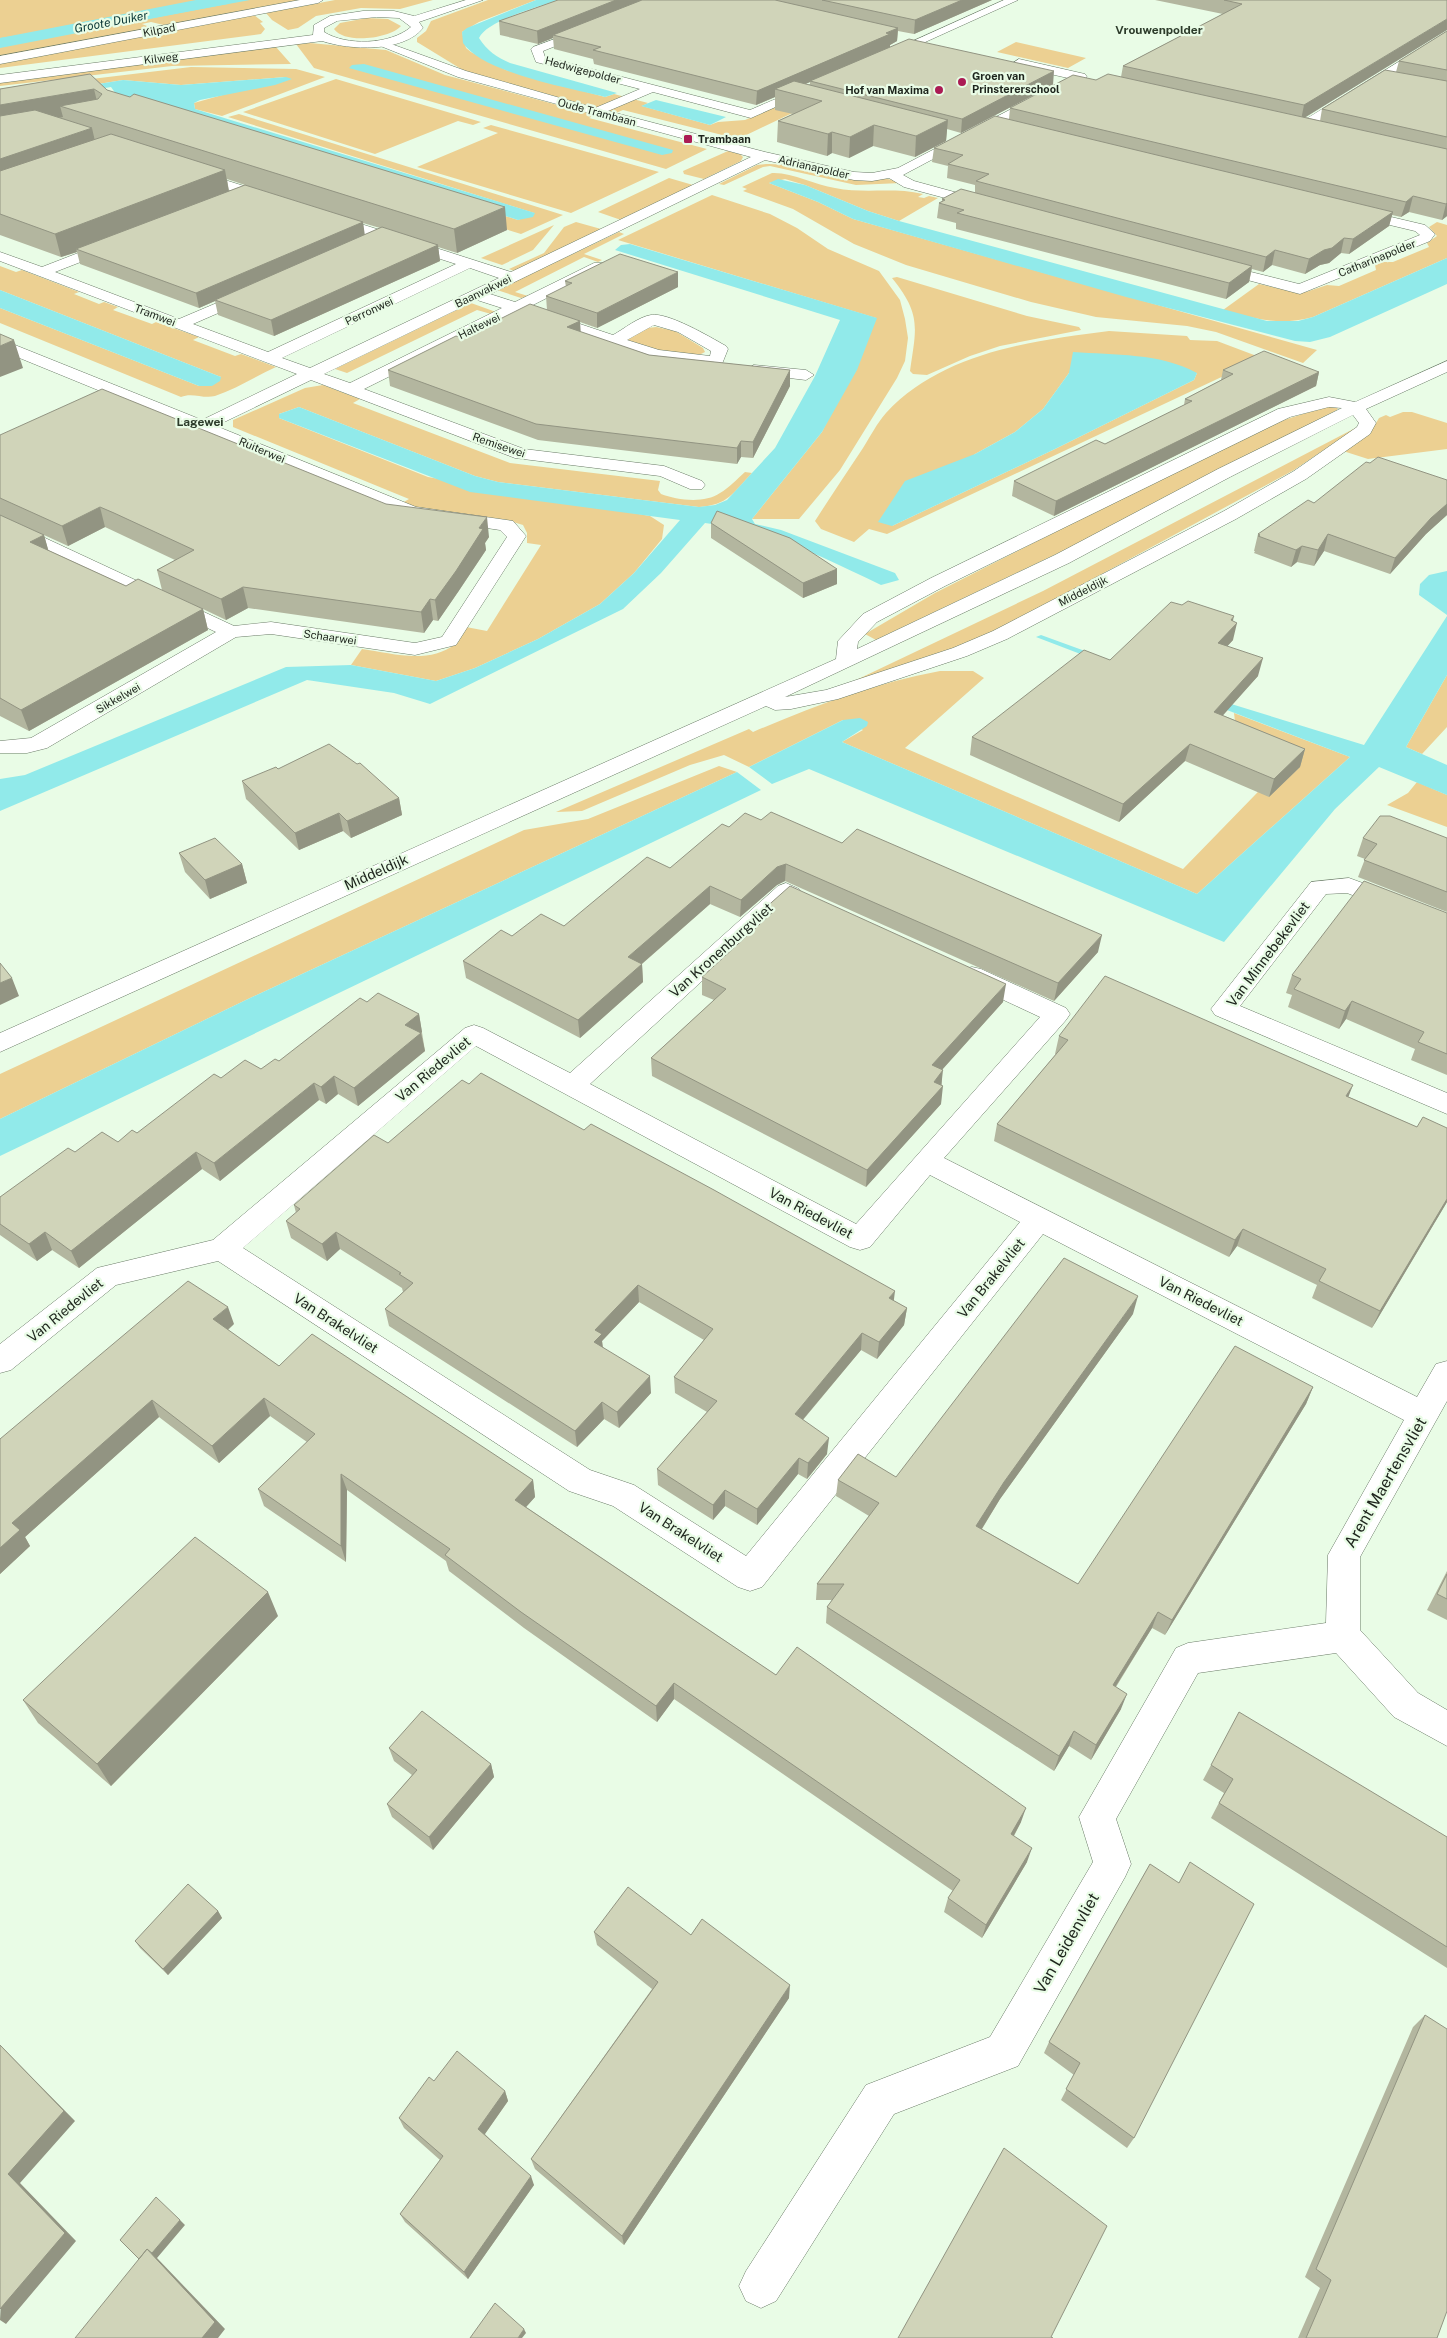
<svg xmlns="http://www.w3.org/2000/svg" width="1447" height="2338" font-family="'Public Sans',sans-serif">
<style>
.green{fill:#ecd092;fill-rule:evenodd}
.water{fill:#91eaea}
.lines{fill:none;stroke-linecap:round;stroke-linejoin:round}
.canal{fill:#91eaea;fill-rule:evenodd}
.street-casing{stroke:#6a7b67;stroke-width:1}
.secondary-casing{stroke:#6a7b67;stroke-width:1}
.street{fill:#fff;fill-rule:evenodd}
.secondary{fill:#fff;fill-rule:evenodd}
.wall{fill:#b3b69f;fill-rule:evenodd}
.shaded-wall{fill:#929482}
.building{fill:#d0d4b9;stroke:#929482}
.poi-dot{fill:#ab1b54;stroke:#e9fce6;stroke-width:2}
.labels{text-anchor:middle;stroke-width:4.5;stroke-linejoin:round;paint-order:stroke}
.far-street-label{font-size:11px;fill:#1d241c;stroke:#e9fce6}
.far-poi-label{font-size:11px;font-weight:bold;fill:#1d241c;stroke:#e9fce6;text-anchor:start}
.far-water-label{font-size:12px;font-style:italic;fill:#0a3737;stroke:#e9fce6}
.far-neighbourhood-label{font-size:12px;font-weight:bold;fill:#2d3c2b;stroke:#e9fce6}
.street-label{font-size:14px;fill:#1d241c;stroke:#e9fce6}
.near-street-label{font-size:16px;fill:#1d241c;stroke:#e9fce6}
</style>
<rect width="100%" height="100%" fill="#e9fce6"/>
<path class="green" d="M0,0H310L168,26L151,22L142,24L152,28L0,57Z
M335,0H433L400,9L361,8L316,16L298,28L288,30L272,20L266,13Z
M488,0H536L479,22L462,32L466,48L471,52L506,70L605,97L614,94L648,103L642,106L710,125L718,122L745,120L782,104L805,107L738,139L623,110L616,113L466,72L417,42V38L426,31L431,21Z
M254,15L263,22L260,23L265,29L261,34L0,68V62Z
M367,18L388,19L401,26C391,38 345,45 334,29L340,23Z
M1016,42L1086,58L1068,68L997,52Z
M310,43L386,50L445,75L595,115L589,118L707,149L666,169L314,68L296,44Z
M276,47L291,64L172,66L0,86V82Z
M191,67L296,69L325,77L222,116L195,109L194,103L286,77L181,85L123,80L0,100V90Z
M336,79L481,122L473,125L458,121L375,154L243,112Z
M239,114L563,215L521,234L203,135L211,123L518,220L534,213L228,117Z
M491,125L659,172L571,213L417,167L498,133L483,128Z
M728,151L740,154L743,157L741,161L704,179L684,174L683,171Z
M766,164C796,163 825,178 855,179C871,179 886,176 901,183L856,185L770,166L763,167L724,185L719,184L757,165Z
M772,173C792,172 815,185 835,188C864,194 894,187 923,194L918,197L924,198L929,196L938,198L899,221L868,211L805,185L785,179L769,183L818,202L853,219L1317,350L1303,363L1216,332L1187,326L1096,317L1031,302L906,265L854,244L793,209L743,191L747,189L742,187Z
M669,178L693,185L621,220L598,212Z
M712,195L770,214L797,228L828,249L879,271L900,300L905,319L908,338L905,361L897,378L840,470L799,519H752L822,432L876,318L618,240Z
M576,222L601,229L514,271L509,269L544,253L564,227Z
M1437,222L1447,225V258L1313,317C1279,326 1256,319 1223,310L1259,284L1281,289L1284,287L1306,292L1327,285L1339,286L1376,270L1375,265L1383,262H1393L1429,247L1427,243L1437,236L1429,227Z
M554,225L533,250L502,265L481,258Z
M619,232L624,234L584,254L602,260L598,262L584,257L515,292L528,296L521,298L497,290Z
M0,266L16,272L22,270L79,292L74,294L99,304L104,302L118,307L113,310L152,324L156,322L199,337L193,340L235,356L241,354L276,367C256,376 236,389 215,396C203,399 192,392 181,397L0,323V308L199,386L221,377L0,290Z
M897,277L1027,316L1079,327L1081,330L1000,346L970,356L927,375L913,374L910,371C916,328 922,315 892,278Z
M471,303L496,312L491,314L477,310L347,373L335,369Z
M656,327L675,331L703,348L705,352C687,364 645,346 627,340L648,328Z
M1109,331L1187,336L1190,340L1217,341L1262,358L887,534L869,529L854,542L821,529L815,521C831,496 847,472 863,448C870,437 877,423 886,413C943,352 1032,341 1109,331ZM1069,373H1197L1194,380L1055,449L892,526L975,454L1015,432L1043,409Z
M323,385L360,399L353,403L510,463L660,481L658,490L661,494C677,500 704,504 720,493C729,488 737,479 745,472L752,473C733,493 728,505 699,507L498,482L475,476L299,407L279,414V418L428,477L650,516L664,525L662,539L634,573L600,604L538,639L475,668L436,681L351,665L362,649C391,653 429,665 455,644C459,640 462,633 466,627L487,631L541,545L527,543V533L523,525L506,520L416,508L402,503L409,499L233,427V420L305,388Z
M1334,404L1338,407L1337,410L1067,549L876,640L865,634L935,593L1259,428Z
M1403,412H1412L1447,423V449L1368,459L1343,451L1373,428L1379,418L1386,415L1390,417Z
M1361,425L1294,470L1002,628L964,645L833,691L1043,591Z
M940,671H973L984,678L905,748L1183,869L1290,759L1237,738L1234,713L1350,757L1197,894L842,742L863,730L843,720L749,767L724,755L690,765L582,811L556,812L749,729L753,732C814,706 875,683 940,671Z
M1447,675V727L1422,754L1406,747Z
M719,766L737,772L248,999L0,1119V1074L524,830L588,819Z
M1417,782L1447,795V827L1387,805L1408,793Z"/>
<path class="water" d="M202,0H250L142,20L133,17Z
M536,0H558C539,7 487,20 479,38C487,51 497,57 510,63L617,93L605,97C570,88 483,73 463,43L462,32L467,28Z
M123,19L133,22L0,46V38Z
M364,64L673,150L672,153L662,155L349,68L352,65Z
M286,77L292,79L275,85L200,100L194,103L195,109L535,213L533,217L518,220L206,121L121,101L111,87L0,106V100L123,80L181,85Z
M656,100L726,117L710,125L641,106Z
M778,179L805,185L868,211L899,221L1267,321H1298L1313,317L1447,258V284L1330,337L1310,342L1295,341L1126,297L853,219L818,202L769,183Z
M630,244L877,318L857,370L822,432L752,519L755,524L781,530L895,573L899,580L881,585C821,556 772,531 705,523L661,573L623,609L430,704L394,693L307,680L0,811V779L25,775L286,667L351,665L436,681L475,668L538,639L600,604L634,573L680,520L470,492L279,418V414L299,407L475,476L498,482L699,507L715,505L727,500L775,448L815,376L840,320L615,250L621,245Z
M0,290L221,377L220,381L212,386H199L0,308Z
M1073,352C1114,355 1161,353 1197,373L1194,380L1055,449L892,526L878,522L905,481L975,454L1015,432L1043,409L1069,373Z
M1447,571V615L1419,595L1420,584L1429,575Z
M1447,616V675L1406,747L1447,765V795L1379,767L1335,809L1224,942L809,769L772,784L749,767L843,720L860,718L868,722L867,726L842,742L1197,894L1350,757L1036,637L1041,635L1228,703L1364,745Z
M737,772L761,790L0,1156V1119L248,999Z"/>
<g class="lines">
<path class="canal" d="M196,0H230L228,4L222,5L0,48V38Z"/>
<g class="street-casing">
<path id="street" d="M300,0H323L318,3L0,64V56Z
M1004,0H1018L890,58L886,60L880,56Z
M587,27L591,28V32L543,51L545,57L750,110L806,86L810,85L816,89L751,118L653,92L608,111L765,152L854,172L872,173L898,168L1038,95L1042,94L1048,98L903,175L914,181L991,202L993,205L991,208L986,209L904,187L889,178L872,181L854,180L765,160L490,294L515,302L594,263H604L606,266L604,269L529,307L613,335C624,329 638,317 651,315C668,312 710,337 726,346L728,349L722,364L716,366L651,358L517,313L364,389L524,449L664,466L702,481L705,485L702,489H690L660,476L515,458L311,380L216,426L416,507L513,521L526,536L456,645L415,655L271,634L236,637L47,748L27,753H0V741L31,738L216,632L0,530V517L234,626L271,622L415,643L442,637L507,537L500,530L406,516L0,350V339L202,420L297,374L0,261V252L42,267L109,241H119L121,244L119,247L55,272L179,319L245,291H255L258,294L255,297L193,324L268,352L456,264L323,221L321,218L323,215H333L511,272L751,157L458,77L373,43L375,41H383L466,71L595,108L640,89L536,62L531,49L533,47ZM470,268L499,278L310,368L282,358ZM477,300L502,308L350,383L324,374ZM654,325L678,332L711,351L710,356L659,350L627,340Z
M1447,32V40L1308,129L1280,125L1274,121L1280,117L1301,122Z
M1019,59L1085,74L1087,77L1081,81L1015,66L1013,63Z
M193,170L276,196L278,199L271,203L188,177L186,174L188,171Z
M1353,208L1425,225L1435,234L1430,241L1300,294L1210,270L1208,267L1215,263L1299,284L1420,235L1415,231L1348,215L1346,212L1348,209Z
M1447,361V372L1366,409L1376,423L1370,434L1306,479L1236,519L1007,639L967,656L838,699L791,709L775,710L766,706L0,1052V1033L836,659L838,641L863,614L931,578L1278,409L1329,397L1355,402ZM1329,407L1342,408L1218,469L1055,555L857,649L858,642L877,622L945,586L1290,417ZM1353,415L1359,423L1357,427L1294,471L1224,511L993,631L953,648L826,690L785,697L1069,563L1230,477Z
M754,365L806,370L814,375L806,380L748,373L746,370Z
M1349,878L1447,914V931L1347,893L1326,894L1240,1006L1447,1093V1114L1215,1015L1211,1009L1311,882Z
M786,883L799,889L803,894L799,899L789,901L590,1084L856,1224L1040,1017L963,981L960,975L963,969L972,967L981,969L1066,1008L1070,1014L1066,1020L944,1158L1417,1397L1436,1364L1447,1361V1401L1360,1557V1630L1418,1693L1447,1710V1746L1394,1717L1336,1653L1198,1673L1116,1819L1131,1864L1125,1877L1018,2066L894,2114L776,2301L761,2308L746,2301L739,2286L746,2271L866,2085L990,2037L1093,1862L1079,1817L1176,1648L1188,1643L1326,1623L1328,1555L1404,1420L1043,1234L762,1587L750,1591L738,1587L613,1506L569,1491L218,1261L116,1285L11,1370L0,1373V1344L97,1268L213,1240L465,1028L474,1025L483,1028L570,1073L778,886ZM476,1046L850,1247L860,1250L870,1247L930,1175L1020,1222L746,1556L634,1485L590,1470L243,1248Z"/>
</g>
<g class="secondary-casing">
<path id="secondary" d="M466,0H483L419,22L423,28C403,53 349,50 322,41L0,83V75L313,35L314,25L330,16L363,11H394L414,16ZM377,17L399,18L411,27C390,45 346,46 324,32V28L337,21Z"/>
</g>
<use href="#street" class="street"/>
<use href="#secondary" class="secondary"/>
</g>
<path class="wall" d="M558,0H992L914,34L898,31L897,41L890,45V47L1053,85L961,133L947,129L946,141L915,157L873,146L849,158L832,153L827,156L777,142L778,121L793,114L775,110V97L756,105L594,64L593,59L554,49L553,38L538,44L500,35L499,21ZM810,82V86L805,84Z
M1155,0H1447L1305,117L1320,121L1322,109L1396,72L1399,61L1447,31V216L1442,220L1409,212L1401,217L1392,215L1389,226L1349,254L1341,253L1329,263L1320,265L1305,274L1272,265L1263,272L1252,269L1249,282L1226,299L956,229V223L937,218L939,203L942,201V199L975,193V185L947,178L948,166L932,162L934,148L1009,119L1010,108L1096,80L1121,77L1123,66L1223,14Z
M90,74L107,90L507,230L457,253L438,247L440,261L274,336L218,315L215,301L199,308L80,264L77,252L61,257L0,235V89ZM227,179L245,185L229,191ZM363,223L380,228L364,235Z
M565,281L678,287L597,328L580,322V332L649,355L790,370V386L753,458L741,457L737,464L538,440L390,386L388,370L462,338L547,310L546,296L566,287Z
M1223,370L1319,372L1316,386L1054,516L1012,496L1014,481L1105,444L1184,405L1185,399L1221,380Z
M0,435L386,504L489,537L485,543L486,550L458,592L438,621L433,620L424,633L248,608L226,620L203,609L208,630L29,731L0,716ZM105,527L175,560L157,570L162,590L126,586L48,550L44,535L68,546Z
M1447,480V515L1426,534L1390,574L1324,551L1314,566L1297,562L1291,567L1254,553L1255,551H1254L1258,534L1314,503Z
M711,523L837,569V584L803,598L711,538Z
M1233,621V640L1227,646L1258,676L1222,715L1305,749L1300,767L1269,797L1185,761L1119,822L970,755L972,737L1110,660Z
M278,769L399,798L402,815L351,838L343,831L299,850L246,799L242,781Z
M761,820L1098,952L1054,1001L785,881L777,885L740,917L710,904L642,964L643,982L580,1038L466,978L463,961L512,936L564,926L670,868L729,827Z
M1363,838H1447V912L1358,877L1365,859L1357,856Z
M179,853L242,864L247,883L210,899L185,872Z
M763,910L1003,1002L942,1070L941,1104L866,1187L652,1076L651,1058L714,1000L702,995V977L763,921Z
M1447,913V1075L1411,1060L1415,1049L1346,1019L1339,1029L1288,1007L1292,995L1286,993L1292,975Z
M367,1002L419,1014L425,1051L358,1106L338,1094L326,1104L319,1100L220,1181L202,1169L79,1268L52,1250L37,1261L0,1235V1197L75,1152L118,1142L137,1133L221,1078L261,1069L279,1061Z
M1059,1036L1349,1097L1417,1127L1447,1128V1202L1372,1328L1312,1298L1317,1285L1237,1246L1229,1257L994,1141L997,1124L1056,1054H1055Z
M388,1143L894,1301L907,1308L904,1325L877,1359L861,1350L803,1420L827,1454L807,1479L798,1474L757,1525L725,1506L713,1520L658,1485L657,1469L707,1412L675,1393L674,1377L704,1340L639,1302L602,1341L603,1347L651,1393L619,1428L604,1419L577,1447L389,1326L385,1309L403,1292L402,1288L340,1249L327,1261L291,1238L286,1221L296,1213L294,1205Z
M1133,1314L1000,1499L982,1529L1078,1584L1313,1387L1306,1404L1165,1635L1152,1628L1116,1687L1121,1709L1091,1760L1069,1746L1054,1771L826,1623L827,1607L832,1600H816L817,1584L869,1516L836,1496L838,1480L896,1477Z
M234,1324L228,1330L279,1366L533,1480L535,1497L526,1507L776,1675L1021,1822L1014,1836L1027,1862L982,1938L944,1912L948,1898L953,1891L674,1699L657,1722L524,1628L449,1571L446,1561L347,1490L346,1562L264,1506L258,1489L307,1442L270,1416L219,1463L159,1417L25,1537L30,1546L0,1574V1439Z
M1447,1571V1620L1427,1610Z
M278,1616L111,1786L38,1723L23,1700Z
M389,1748L491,1764L494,1777L433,1850L392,1817L387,1804L412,1775L394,1761Z
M1211,1765L1447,1837V1968L1211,1818L1224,1793L1203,1780Z
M1150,1864L1134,2138L1127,2148L1061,2100L1074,2075L1044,2053L1049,2042Z
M218,1911L222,1918L168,1975L140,1948L135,1941Z
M594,1932L691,1935L789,1998L624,2245L535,2169L531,2159L652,1989L597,1945Z
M1425,2015L1437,2338H1298L1320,2288L1305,2277L1413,2027Z
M434,2081L505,2091L508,2101L485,2134L534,2185L468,2279L405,2222L400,2214L440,2160L404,2128L399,2118Z"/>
<path class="shaded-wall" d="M616,0H651L553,35V38L538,44L537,31Z
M962,0H992L914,34L915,20Z
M1447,19V30L1301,120L1304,105Z
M898,28L897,41L890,45V48L810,81V82L787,92L775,89V97L756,105L757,91Z
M1054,71L1053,85L961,133L962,119Z
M94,89L99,110L60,106L63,117L0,128V105Z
M948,120L946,141L915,157L916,136Z
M874,125L873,146L849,158L850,137Z
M92,128L97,150L0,184V159Z
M832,132V153L827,156L828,134Z
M225,170L229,192L76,249L77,252L61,257L55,234Z
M1413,196L1409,212L1401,217L1406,202Z
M1447,203V216L1442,220L1446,204Z
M505,207L507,230L457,253L454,229Z
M1393,212L1389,226L1349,254L1353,239Z
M363,222L365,236L215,300V301L199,308L196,293Z
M1344,238L1341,253L1329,263L1320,265L1305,274L1309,259Z
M438,245L440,261L274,336L271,320Z
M1275,250L1272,265L1263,272L1266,257Z
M1252,266L1249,282L1226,299L1229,283Z
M678,272V287L597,328V313Z
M580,321L581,336L567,327Z
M14,340L23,368L0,377V346Z
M790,370V386L753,458V442Z
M1319,372L1316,386L1054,516L1056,501Z
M741,441V457L737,464V448Z
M1447,504V515L1426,534L1390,574L1395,558L1431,518Z
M100,507L105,527L68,546L62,526Z
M487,517L489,537L485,543L486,550L458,592L438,621L435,600L479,528Z
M1328,534L1324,551L1314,566L1318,550Z
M44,535L50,556L30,542Z
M1302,546L1297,562L1291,567L1296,550Z
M837,569V584L803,598V583Z
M243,587L248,608L226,620L221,599Z
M430,599L433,620L424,633L421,612Z
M203,609L208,630L29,731L21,710Z
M1234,616L1231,629L1237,623L1233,640L1214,661L1218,643L1231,620Z
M1263,658L1258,676L1210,730L1214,712Z
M1190,744L1185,761L1119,822L1123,804Z
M1305,749L1300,767L1269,797L1274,779Z
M399,798L402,815L351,838L347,821Z
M339,813L343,831L299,850L295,833Z
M242,864L247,883L210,899L205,880Z
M786,864L785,881L777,885L740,917L741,900L777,867Z
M710,886V904L629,975L628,957Z
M1102,935L1098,952L1054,1001L1058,983Z
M642,964L643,982L580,1038L578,1020Z
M12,978L19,996L0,1005V983Z
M1006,984L1003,1002L930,1083L932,1065Z
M1352,1001L1346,1019L1339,1029L1345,1011Z
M419,1014L422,1032L409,1043L405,1025Z
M421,1033L425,1051L358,1106L354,1088Z
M943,1070L941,1088L943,1086L941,1104L866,1187L867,1170L934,1082Z
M334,1076L338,1094L326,1104L321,1087Z
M314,1083L319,1100L220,1181L214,1163Z
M1353,1085L1346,1103V1096Z
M196,1152L202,1169L79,1268L71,1251Z
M1447,1199V1202L1372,1328L1380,1311Z
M1243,1229L1237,1246L1229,1257L1235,1240Z
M45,1232L52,1250L37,1261L29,1244Z
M336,1232L340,1249L327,1261L322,1244Z
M638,1285L639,1302L602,1341L603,1351L594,1342L595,1330Z
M895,1291L893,1307L889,1298Z
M1138,1296L1133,1314L1000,1499L973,1543L976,1526L1004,1482Z
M228,1307L234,1324L219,1337L213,1319Z
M907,1308L904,1325L877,1359L879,1342Z
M862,1333L861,1350L794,1430L795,1414Z
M650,1376L651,1393L619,1428L617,1412Z
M1313,1387L1306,1404L1165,1635L1172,1620Z
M264,1398L270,1416L219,1463L212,1446Z
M152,1400L159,1417L25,1537L30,1546L0,1574V1548L12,1523Z
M602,1402L604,1419L577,1447L575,1431Z
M829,1438L827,1454L807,1479L808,1463Z
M799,1458L798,1474L757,1525V1509Z
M341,1474L347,1490L346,1562L341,1546Z
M533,1480L535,1497L518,1516L515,1500Z
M725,1490V1506L713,1520V1505Z
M268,1592L278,1616L111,1786L97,1764Z
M1158,1612L1152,1628L1107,1700L1113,1685Z
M674,1683V1699L657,1722L656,1706Z
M1127,1694L1121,1709L1091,1760L1096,1745Z
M1074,1731L1069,1746L1054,1771L1059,1756Z
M491,1764L494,1777L433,1850L429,1837Z
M1026,1808L1021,1822L1007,1848L1011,1834Z
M1032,1848L1027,1862L982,1938L986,1925Z
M218,1911L222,1918L168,1975L163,1969Z
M790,1985L789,1998L624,2245L622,2236Z
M0,2045L75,2121L20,2183L76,2241L6,2324L0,2320L8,2174Z
M505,2091L508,2101L482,2138L478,2129Z
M531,2176L534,2185L468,2279L464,2272Z
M180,2220L185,2225L157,2258L225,2329L218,2338H202L143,2263Z
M524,2329L526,2333L522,2338H518Z"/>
<path class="building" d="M558,0H616L537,31L499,21Z
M642,0H775L898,28L886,33L890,34L757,91L593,50L601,47L553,35Z
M822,0H962L915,20Z
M1224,0H1447V19L1304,105L1123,66L1242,4Z
M1447,31V70L1399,61Z
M909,39L1054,71L962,119L810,81Z
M1385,70L1447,81V137L1322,109Z
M90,74L107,90L130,97L134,94L505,207L454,229L60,106L98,99L102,94L94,89L0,105V89Z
M1108,74L1447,149V203L1446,204L1413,196L1406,202L1010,108L1073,75L1096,80Z
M794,81L948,120L916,136L874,125L850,137L832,132L828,134L778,121L822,101L775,89Z
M35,110L92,128L0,159V116Z
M995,116L1393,212L1353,239L1344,238L1332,248L1324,250L1309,259L1275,250L1266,257L976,181L989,174L948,164L963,155L934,148Z
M111,134L225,170L55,234L0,214V171Z
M245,185L363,222L196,293L76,249Z
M961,189L1252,266L1229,283L957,213L964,210L939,203L945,200L942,199Z
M382,227L438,245L271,320L215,300Z
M620,254L678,272L597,313L546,296L572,283L565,281Z
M530,304L580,321L567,327L649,355L790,370L753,442L741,441L737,448L536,424L388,370L456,336L462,338Z
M0,334L14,340L0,346Z
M1264,351L1319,372L1056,501L1014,481L1096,440L1105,444L1192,401L1185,399L1233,374L1223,370Z
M102,389L386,504L487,517L479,528L483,529L456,571L435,600L430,599L421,612L243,587L221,599L157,570L194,550L114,513L100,507L62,526L0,498V435Z
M1378,457L1447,480V504L1431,518L1395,558L1328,534L1318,550L1302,546L1296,550L1258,536L1260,535L1258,534L1308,500L1314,503L1366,462L1370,463Z
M717,511L790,538L837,569L803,583L711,523Z
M0,515L44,535L30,542L126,586L138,579L203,609L21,710L0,698Z
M1188,601L1234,616L1231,620L1237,623L1218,643L1263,658L1214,712L1305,749L1274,779L1190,744L1123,804L972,737L1084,650L1110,660L1171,602L1182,605Z
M329,744L357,764L360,763L399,798L347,821L339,813L295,833L242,781L276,767L278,769Z
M771,812L842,843L857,829L1102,935L1058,983L786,864L777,867L741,900L710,886L628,957L642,964L578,1020L463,961L501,930L512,936L541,914L564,926L647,857L670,868L722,824L729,827L745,813L761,820Z
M1380,816H1390L1447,838V892L1364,860L1377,844L1363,838Z
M215,838L242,864L205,880L179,853Z
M1364,881L1447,913V1054L1418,1042L1424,1032L1352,1001L1345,1011L1294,989L1301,979L1292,975Z
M790,886L1006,984L932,1065L943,1070L934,1082L943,1086L867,1170L651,1058L726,989L702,977L772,913L763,910Z
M0,963L12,978L0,983Z
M1105,976L1353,1085L1346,1096L1417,1127L1423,1117L1447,1128V1199L1380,1311L1319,1281L1326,1269L1243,1229L1235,1240L997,1124L1068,1040L1059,1036Z
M378,993L419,1014L405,1025L421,1033L354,1088L334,1076L321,1087L314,1083L214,1163L196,1152L71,1251L45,1232L29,1244L0,1224V1197L68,1148L75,1152L102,1132L118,1142L132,1130L137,1133L214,1074L221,1078L245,1060L261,1069L275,1059L279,1061L360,998L367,1002Z
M481,1073L584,1130L591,1124L714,1190L895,1291L889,1298L907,1308L879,1342L862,1333L795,1414L829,1438L808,1463L799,1458L757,1509L725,1490L713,1505L657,1469L717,1401L674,1377L713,1329L638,1285L595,1330L602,1334L594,1342L650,1376L617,1412L602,1402L575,1431L385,1309L413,1283L399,1274L401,1273L336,1232L322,1244L286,1221L300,1209L294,1205L374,1135L388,1143L462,1080L469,1084Z
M1064,1258L1138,1296L1004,1482L976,1526L1078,1584L1235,1346L1313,1387L1172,1620L1158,1612L1113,1685L1127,1694L1096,1745L1074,1731L1059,1756L827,1607L844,1584H817L879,1503L838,1480L858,1454L896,1477Z
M188,1281L228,1307L213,1319L279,1366L312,1334L533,1480L515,1500L776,1675L797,1647L1026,1808L1011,1834L1032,1848L986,1925L948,1898L960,1880L674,1683L656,1706L521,1612L445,1555L450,1549L341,1474V1546L258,1489L315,1434L264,1398L212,1446L152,1400L12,1523L20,1530L0,1548V1439Z
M195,1537L268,1592L97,1764L23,1700Z
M1447,1574V1599L1437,1594Z
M422,1711L491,1764L429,1837L387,1804L417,1770L389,1748Z
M1239,1712L1447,1837V1947L1219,1803L1233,1779L1211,1765Z
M1190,1862L1254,1904L1134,2138L1066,2089L1080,2063L1049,2042L1150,1864L1179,1883Z
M188,1884L218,1911L163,1969L135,1941Z
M628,1887L691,1935L702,1919L790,1985L622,2236L531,2159L658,1982L594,1932Z
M1425,2015L1447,2029V2311L1437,2338H1306L1331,2280L1316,2269Z
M0,2045L64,2111L8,2174L65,2233L0,2309Z
M457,2051L505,2091L478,2129L531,2176L464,2272L400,2214L443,2156L399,2118L429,2077L434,2081Z
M1004,2148L1107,2226L1051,2337L1053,2338H898Z
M156,2197L180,2220L152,2253L147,2249L139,2259L120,2240Z
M147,2249L215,2322L202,2338H75Z
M495,2303L524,2329L518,2338H470Z"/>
<g class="poi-dot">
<circle cx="962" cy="82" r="5"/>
<circle cx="939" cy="90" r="5"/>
<rect x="683" y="134" width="10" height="10" rx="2.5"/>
</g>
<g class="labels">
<g class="far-street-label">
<text transform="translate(159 30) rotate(-11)" y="4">Kilpad</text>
<text transform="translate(161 58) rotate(-7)" y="4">Kilweg</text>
<text transform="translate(583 70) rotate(15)" y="4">Hedwigepolder</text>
<text transform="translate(597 112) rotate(15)" y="4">Oude Trambaan</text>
<text transform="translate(814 167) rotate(13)" y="4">Adrianapolder</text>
<text transform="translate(1377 258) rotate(-22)" y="4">Catharinapolder</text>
<text transform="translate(483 291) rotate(-26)" y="4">Baanvakwei</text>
<text transform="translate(369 311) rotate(-25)" y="4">Perronwei</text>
<text transform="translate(155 315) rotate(21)" y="4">Tramwei</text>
<text transform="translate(479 326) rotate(-26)" y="4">Haltewei</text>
<text transform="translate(499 445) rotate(19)" y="4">Remisewei</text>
<text transform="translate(262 450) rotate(23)" y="4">Ruiterwei</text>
<text transform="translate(1083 591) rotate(-27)" y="4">Middeldijk</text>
<text transform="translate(330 637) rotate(8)" y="4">Schaarwei</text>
<text transform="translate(118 698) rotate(-30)" y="4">Sikkelwei</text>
</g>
<g class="far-poi-label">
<text x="972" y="80">Groen van<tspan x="972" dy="13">Prinstererschool</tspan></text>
<text x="929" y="94" text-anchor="end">Hof van Maxima</text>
<text x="698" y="143">Trambaan</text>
</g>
<g class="far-water-label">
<text transform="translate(111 22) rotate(-11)" y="4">Groote Duiker</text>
</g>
<g class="far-neighbourhood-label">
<text x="1159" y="34">Vrouwenpolder</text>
<text x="200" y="426">Lagewei</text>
</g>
<g class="street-label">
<text transform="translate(376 872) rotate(-24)" y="5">Middeldijk</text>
<text transform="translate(721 950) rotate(-42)" y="5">Van Kronenburgvliet</text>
<text transform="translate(1268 954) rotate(-53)" y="5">Van Minnebekevliet</text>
<text transform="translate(433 1069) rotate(-40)" y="5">Van Riedevliet</text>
<text transform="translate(811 1213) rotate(28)" y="5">Van Riedevliet</text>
<text transform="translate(991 1278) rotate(-51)" y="5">Van Brakelvliet</text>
<text transform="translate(1201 1301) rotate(27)" y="5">Van Riedevliet</text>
<text transform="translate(65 1310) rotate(-39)" y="5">Van Riedevliet</text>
<text transform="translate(336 1323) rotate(33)" y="5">Van Brakelvliet</text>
<text transform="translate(681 1532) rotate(33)" y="5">Van Brakelvliet</text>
</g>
<g class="near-street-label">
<text transform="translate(1385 1482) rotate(-60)" y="6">Arent Maertensvliet</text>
<text transform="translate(1066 1943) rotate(-60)" y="6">Van Leidenvliet</text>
</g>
</g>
</svg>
